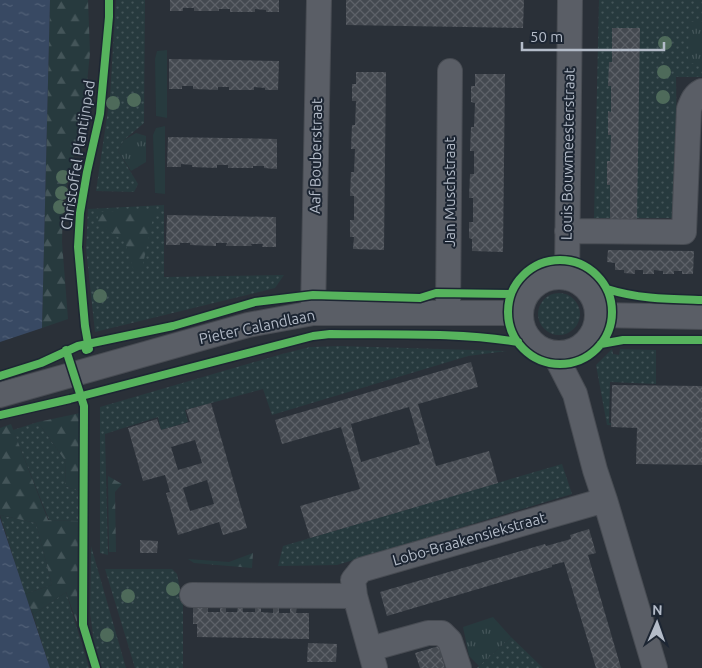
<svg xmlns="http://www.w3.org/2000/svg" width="702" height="668" font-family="Ubuntu,sans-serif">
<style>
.grass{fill:url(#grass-dots)}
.forest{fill:url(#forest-firs)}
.park{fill:url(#park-tufts)}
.garden{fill:#273a3e}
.water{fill:url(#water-ripples)}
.building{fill:url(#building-cross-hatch);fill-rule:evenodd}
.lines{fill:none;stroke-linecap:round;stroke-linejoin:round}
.minor-casing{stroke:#484c53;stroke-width:26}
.minor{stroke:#5a5e66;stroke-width:24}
.cycleway-casing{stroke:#1d2633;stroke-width:11}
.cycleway{stroke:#56b35d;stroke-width:8}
.tree{fill:#4e6a5a}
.labels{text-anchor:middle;stroke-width:4;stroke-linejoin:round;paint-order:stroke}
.street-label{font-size:15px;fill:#b4bcc9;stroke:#1d2633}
</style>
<defs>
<pattern id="grass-dots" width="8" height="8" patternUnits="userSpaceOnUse" patternTransform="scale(1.25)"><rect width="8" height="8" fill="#273a3e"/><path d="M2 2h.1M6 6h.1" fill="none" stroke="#445559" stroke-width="1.8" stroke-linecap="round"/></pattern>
<pattern id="forest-firs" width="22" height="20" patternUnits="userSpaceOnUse" patternTransform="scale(1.25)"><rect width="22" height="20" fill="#273a3e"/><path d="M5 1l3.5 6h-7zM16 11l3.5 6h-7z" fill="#445559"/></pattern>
<pattern id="park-tufts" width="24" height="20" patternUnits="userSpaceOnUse" patternTransform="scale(1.25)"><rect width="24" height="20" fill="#273a3e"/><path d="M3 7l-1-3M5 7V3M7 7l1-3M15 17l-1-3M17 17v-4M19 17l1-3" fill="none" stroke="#445559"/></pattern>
<pattern id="water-ripples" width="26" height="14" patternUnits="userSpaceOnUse" patternTransform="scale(1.25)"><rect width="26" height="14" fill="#384963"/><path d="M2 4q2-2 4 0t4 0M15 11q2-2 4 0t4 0" fill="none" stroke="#526178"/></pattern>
<pattern id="building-cross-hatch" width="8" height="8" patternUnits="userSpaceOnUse" patternTransform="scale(1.25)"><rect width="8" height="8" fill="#444950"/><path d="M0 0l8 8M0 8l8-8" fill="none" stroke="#5d6168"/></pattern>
</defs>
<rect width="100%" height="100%" fill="#2a3038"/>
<path class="grass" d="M116,0H145L144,123L124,140L118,151L138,184L134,192L96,191L110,96Z
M599,0H702V77H676L678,218H594Z
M164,205V277L284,275L275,288L95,332L86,249L88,209Z
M538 314a21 21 0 1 1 42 0a21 21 0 1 1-42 0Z
M340,346L507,351L468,356L272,415L263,389L185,410L188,422L161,430L158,417L105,434L108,555L100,553V407L282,354L310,347Z
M612,349L613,354L619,355L620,349L656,350V384L610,382L609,423L635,424V426L607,425L596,365Z
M38,422L66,462L65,486L78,491V521L49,520L13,430Z
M562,464L572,494L337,565L278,566L283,546Z
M0,515L36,523L52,585L25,594Z
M91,546L126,668H102L94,642L90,613Z
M105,569H172L177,574L183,604V668H135Z
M66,592L89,668H50L33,615Z
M511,637L543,668H477L479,666Z"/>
<path class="forest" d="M50,0H88L90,53L84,112L63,201L62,242L68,319L42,328Z
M155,209L141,273L133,268L125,242L97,222L99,212Z
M80,413L78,491L65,486L66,462L38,422Z
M11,424L48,520L78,521L77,623L66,592L33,615L25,594L52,585L36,523L0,515V428Z
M108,476L122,484L115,492L116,552H109Z
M253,553L252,568L194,563L188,559L229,562Z"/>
<path class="park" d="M689,22H702V64L688,63Z
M136,133L146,136V162L131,171L118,151L124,140Z
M493,617L511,637L479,666L469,656L463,627Z"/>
<path class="garden" d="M167,50V118L156,116L155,59L157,51Z
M165,126V194L155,193L153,135L156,128Z"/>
<path class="water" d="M0,0H50L42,328L0,342Z
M0,518L50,668H0Z"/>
<path class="building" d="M170,0H279V12H266V10L255,9V12H230V9H219V11H194V8H183V11H170Z
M346,0H524L523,28L346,25Z
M612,28H640L637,219H610V185H607V161H610L611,135H608V111L611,112V86H608L609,62H612Z
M169,59L279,61L278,90H265V88L254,87V90H229V87H218V90L193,89V86H182V89H169Z
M356,72H386L384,250L353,249L354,237H350V220H354V196H350L351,172H354L355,149H351L352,125H355L356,101H352V84H356Z
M475,74H505L503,252L472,251V239L469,238V222H473V198H469L470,174H474V151H470L471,127H474L475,103L471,102V86H475Z
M168,137L277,139V169L264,168V166H253V168H228V165H217V168L192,167V165L181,164V167H167Z
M167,215L276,217V247H262L263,244H251L252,246H226L227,243H216V246L190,245V243H180V245H166Z
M608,250L694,251L693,274H682V271H674V274H663V271L654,270V274H643V270H635V274L624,273V270H615V263L607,262Z
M471,362L478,387L418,404L436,466L489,451L498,483L310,538L300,506L360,489L341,427L282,444L275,420ZM409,407L420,444L361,462L351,424Z
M612,385L702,386V465L636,464L637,428L611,427Z
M211,403L247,528L223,535L219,522L178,535L166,493L170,492L165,475L143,481L128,428L157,419L161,430L190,422L186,410ZM195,440L202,463L178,470L171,447ZM207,480L214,504L190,511L183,488Z
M589,529L596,553L588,555L621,668H596L564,562L552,565V567L387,616L380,592L545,544L546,546L571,539L570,535Z
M140,540L158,541L157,553H140Z
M193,606H208V612H220V606H226V612H237L238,606L243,607V612H255V607H261V612L273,613V607H279V613H290V607H297L296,613H309V639L197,637V624H193Z
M308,643L337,644L336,662H307Z
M439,646L445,668H420L415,653Z"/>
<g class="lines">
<g class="minor-casing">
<path id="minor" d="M567,231L684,232L689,109C692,101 694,95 702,91
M521 315a38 38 0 1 1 76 0a38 38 0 1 1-76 0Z
M567,278L570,0
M313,313L319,0
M448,313L450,71
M598,315L702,317
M554,353L575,394L595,470L605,500L655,668
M0,395L248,325L313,313H521
M192,595L355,596
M370,649L428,633H442L450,641L459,668
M375,668L355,596L353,580L361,570L605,500"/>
</g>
<use href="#minor" class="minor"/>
<g class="cycleway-casing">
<path id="cycleway" d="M508 312a52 52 0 1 1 104 0a52 52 0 1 1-104 0Z
M607,289C638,299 670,299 702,300
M601,344L623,340H702
M66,350L84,406L83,625L96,668
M86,350L89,349L85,326L78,247L80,213L87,172L100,114L109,17V0
M0,376L41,363L78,346L173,326L255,302L313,295L420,298L436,293L511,294
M0,415L70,399L313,336L330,334C392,335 456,332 518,342"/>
</g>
<use href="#cycleway" class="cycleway"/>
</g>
<g class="tree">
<circle cx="665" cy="43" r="7"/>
<circle cx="664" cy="72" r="7"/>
<circle cx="663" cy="97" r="7"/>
<circle cx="134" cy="100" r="7"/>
<circle cx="113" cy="103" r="7"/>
<circle cx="63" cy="177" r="7"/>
<circle cx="62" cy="193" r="7"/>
<circle cx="60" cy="207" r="7"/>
<circle cx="100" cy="296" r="7"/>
<circle cx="173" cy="589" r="7"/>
<circle cx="128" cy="596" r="7"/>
<circle cx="107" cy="635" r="7"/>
</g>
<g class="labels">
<g class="street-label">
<text transform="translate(568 154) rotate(-89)" y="5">Louis Bouwmeesterstraat</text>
<text transform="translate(78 155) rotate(-81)" y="5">Christoffel Plantijnpad</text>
<text transform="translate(316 156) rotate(-89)" y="5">Aaf Bouberstraat</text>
<text transform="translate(450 192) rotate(-90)" y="5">Jan Muschstraat</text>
<text transform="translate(257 327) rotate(-12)" y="5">Pieter Calandlaan</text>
<text transform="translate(469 539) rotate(-16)" y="5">Lobo-Braakensiekstraat</text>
</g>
</g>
<g transform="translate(657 623) rotate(2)" stroke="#1d2633" stroke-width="4" paint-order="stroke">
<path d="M0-4L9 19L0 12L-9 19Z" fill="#b4bcc9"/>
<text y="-8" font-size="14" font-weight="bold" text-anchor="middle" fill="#b4bcc9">N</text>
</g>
<path d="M522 42v8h142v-8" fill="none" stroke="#b4bcc9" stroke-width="2.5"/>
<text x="530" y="42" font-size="15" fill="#b4bcc9" stroke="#1d2633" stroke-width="4" paint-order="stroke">50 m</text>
</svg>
